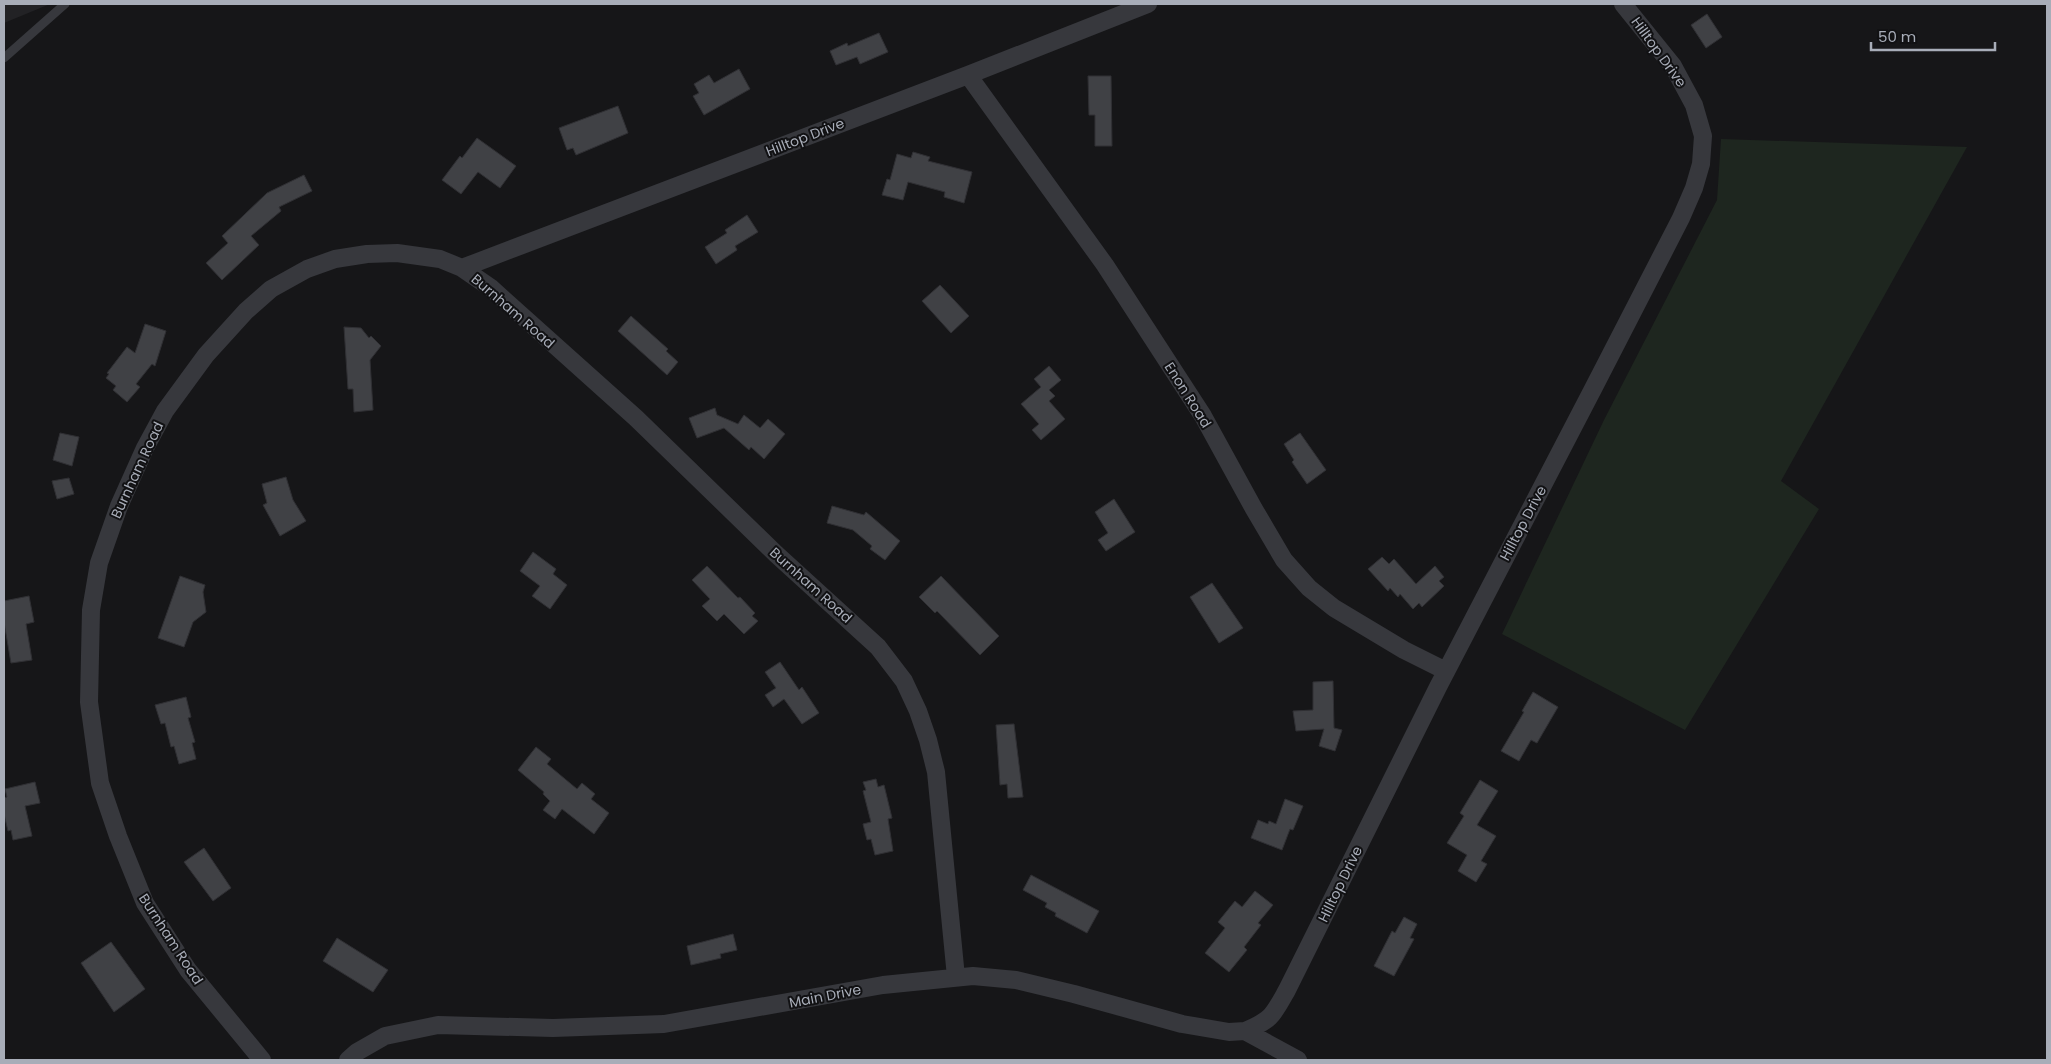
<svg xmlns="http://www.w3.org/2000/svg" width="2051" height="1064" font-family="Poppins,sans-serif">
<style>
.built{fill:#222225}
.green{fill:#1e261f}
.building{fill:#404145;stroke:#303034}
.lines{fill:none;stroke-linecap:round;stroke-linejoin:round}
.lane{stroke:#37383d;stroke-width:9}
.street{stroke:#37383d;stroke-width:18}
.labels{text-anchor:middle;stroke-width:4;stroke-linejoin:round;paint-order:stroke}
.street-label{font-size:14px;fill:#a8adb8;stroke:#111113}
</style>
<rect width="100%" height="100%" fill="#161618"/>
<path class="built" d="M4,4H50L4,23Z"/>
<path class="green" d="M1721,139L1967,147L1781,481L1819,509L1685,730L1502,634L1604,420L1717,200Z"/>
<path class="building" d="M1707,14L1722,37L1706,48L1691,25Z
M879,33L888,52L860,64L857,57L836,65L830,51L847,43L848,46Z
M739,69L750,89L704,115L693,96L699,93L694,84L709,75L714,83Z
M1088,76H1111L1112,146H1095V115H1089Z
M618,106L628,133L576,155L573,148L567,150L559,128Z
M477,138L516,166L500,188L478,172L461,194L442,180L460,156L462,158Z
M913,152L930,157L928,161L972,172L964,203L944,197L945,192L908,182L903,200L882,195L887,179L890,180L897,154L911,158Z
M304,175L312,191L279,207L281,211L251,236L259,245L222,280L206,263L228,243L222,236L267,193Z
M747,215L758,232L735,246L737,250L716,264L705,247L727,233L725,230Z
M940,285L969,316L951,333L922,301Z
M631,316L668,349L666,351L678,362L667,375L618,331Z
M145,324L166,331L155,366L152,364L136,384L140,387L127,402L113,390L116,386L106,378L109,374L107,373L127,347L135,353Z
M344,327L361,328L369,338L371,336L381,346L370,360L373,410L354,412L353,389H348Z
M1049,366L1061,380L1049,390L1055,396L1049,401L1065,419L1041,440L1032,430L1039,424L1021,404L1041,387L1034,379Z
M715,408L717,415L738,424L744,415L760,428L768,419L785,434L764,459L751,447L749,450L724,428L697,438L689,418Z
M60,433L79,437L72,466L53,460Z
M1300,433L1326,470L1307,484L1292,462L1294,460L1284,444Z
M286,477L293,500L306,521L280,536L263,505L267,503L262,484Z
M69,478L74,494L57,499L52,481Z
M1114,499L1135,532L1106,551L1098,540L1108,533L1095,512Z
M832,506L864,515L866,512L900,541L885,560L870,549L872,546L853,530L827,523Z
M533,552L556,569L553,574L567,585L550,609L532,596L540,586L520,571Z
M1382,557L1389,564L1394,559L1416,584L1435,566L1444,577L1439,581L1444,586L1422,607L1419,603L1413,609L1400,594L1398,597L1390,588L1388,591L1368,569Z
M707,566L738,598L740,597L755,613L752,616L758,621L744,634L724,614L717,621L702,606L710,599L692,580Z
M180,576L205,585L203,592L206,612L193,622L184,647L158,638Z
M941,576L999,636L980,655L937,611L935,613L919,597Z
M1212,583L1243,628L1219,643L1190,597Z
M29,596L34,622L26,624L32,660L11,663L4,622V601Z
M780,662L799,690L802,687L819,713L802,724L784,699L773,707L765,695L776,688L765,672Z
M1333,681L1334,728L1342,730L1335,751L1319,746L1324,729L1296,731L1293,711L1313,710V682Z
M1533,692L1558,707L1537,743L1531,740L1519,761L1501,751L1524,712L1522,711Z
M186,697L191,717L188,718L195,742L192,743L196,759L179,764L174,746L171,747L165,723L161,724L155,705Z
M1014,724L1023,797L1008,798L1007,784L1000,785L996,725Z
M536,747L551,759L547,764L577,789L582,783L595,794L591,799L609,813L594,834L562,809L555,819L543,810L550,801L543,794L544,792L518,770Z
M876,779L878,787L884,785L892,818L888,819L893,851L875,855L871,839L867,840L863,824L871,822L863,791L866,790L863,782Z
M1480,780L1498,791L1477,825L1496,836L1481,861L1487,864L1476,882L1458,871L1467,855L1447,843L1464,816L1460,813Z
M35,782L40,803L25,806L32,836L13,840L11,830L8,831L4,814V798L7,797L5,789Z
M1285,799L1303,806L1293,830L1290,829L1282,850L1251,838L1258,820L1268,824L1269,821L1276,824Z
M204,848L231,888L213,901L184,862Z
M1031,875L1099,911L1087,933L1055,916L1056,913L1045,907L1047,903L1023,890Z
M1255,891L1273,905L1258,923L1261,925L1244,947L1247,950L1229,972L1205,953L1225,928L1218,922L1235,901L1242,907Z
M1404,917L1417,924L1410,938L1414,939L1394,976L1374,966L1392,931L1395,933Z
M733,934L737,950L720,954L721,958L691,965L687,946Z
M337,938L388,970L373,992L323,961Z
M111,942L145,989L114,1012L81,963Z"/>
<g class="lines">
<path class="lane" d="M4,58L65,4"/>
<path class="street" d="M968,75L1105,265L1203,416L1254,509L1284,560L1309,588L1334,608L1404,650L1446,671
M462,268L968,75L1148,4
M1245,1031C1272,1020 1273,1015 1287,990L1438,687L1594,387L1681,218L1694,188L1701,164L1703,136L1694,105L1673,66L1623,4
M262,1060L188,970L145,903L118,836L100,783L89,702L91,610L99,563L119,506L145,448L165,411L206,355L246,311L271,289L307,269L335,259L367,254L397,253L440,259L462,268L491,288L636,418L776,554L878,647L904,681L918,711L928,740L936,772L956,977
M348,1060L357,1052L385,1036L438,1025L553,1028L664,1024L883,985L973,976L1016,980L1074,994L1182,1024L1229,1032L1245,1031L1298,1060"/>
</g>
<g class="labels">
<g class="street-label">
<text transform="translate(1659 52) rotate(54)" y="5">Hilltop Drive</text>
<text transform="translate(805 137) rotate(-21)" y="5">Hilltop Drive</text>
<text transform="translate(513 311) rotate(41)" y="5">Burnham Road</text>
<text transform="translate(1188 395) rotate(58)" y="5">Enon Road</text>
<text transform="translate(137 470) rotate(-65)" y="5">Burnham Road</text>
<text transform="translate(1523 523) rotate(-62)" y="5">Hilltop Drive</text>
<text transform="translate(811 585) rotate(42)" y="5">Burnham Road</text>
<text transform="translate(1340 884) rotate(-64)" y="5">Hilltop Drive</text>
<text transform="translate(171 939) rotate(57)" y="5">Burnham Road</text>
<text transform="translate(825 996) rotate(-11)" y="5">Main Drive</text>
</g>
</g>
<rect width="2051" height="1064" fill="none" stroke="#a8adb8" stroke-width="10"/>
<path d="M1871 42v8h124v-8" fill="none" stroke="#a8adb8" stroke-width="2.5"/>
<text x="1878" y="42" font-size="15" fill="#a8adb8" stroke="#111113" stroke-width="4" paint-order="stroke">50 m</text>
</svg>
